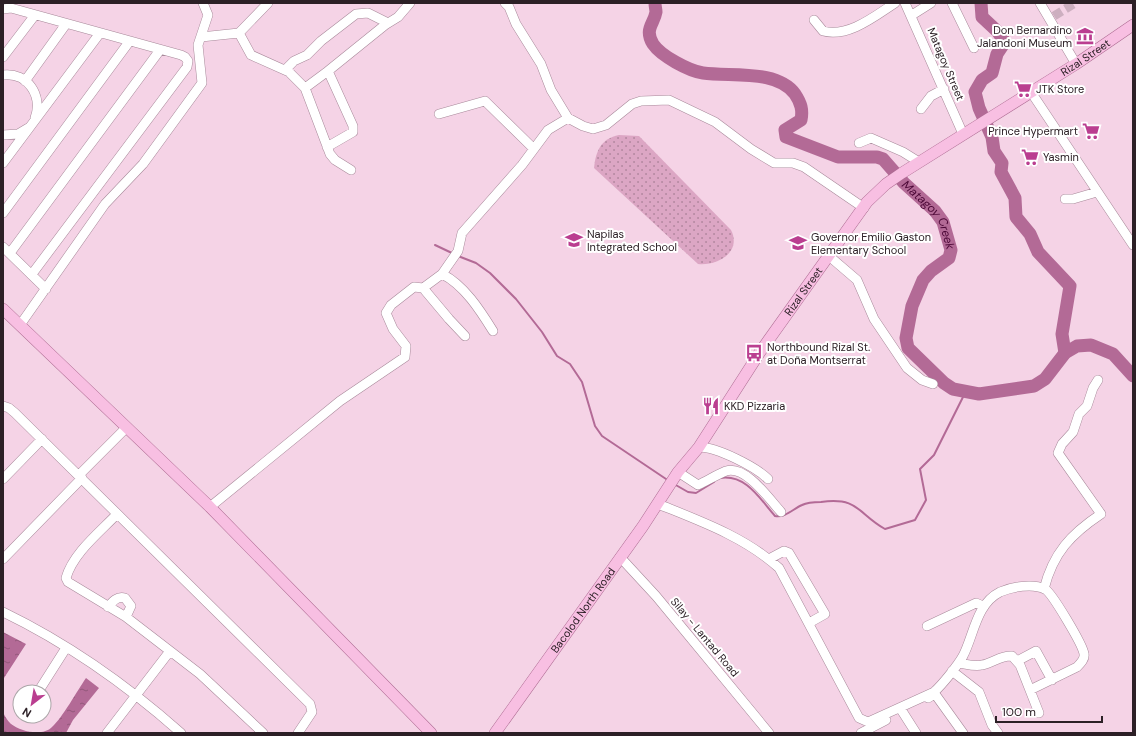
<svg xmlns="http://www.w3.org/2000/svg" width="1136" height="736" font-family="'DM Sans',sans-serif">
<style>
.grass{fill:url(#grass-dots)}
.water{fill:url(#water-ripples)}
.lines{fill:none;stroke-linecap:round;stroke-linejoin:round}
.stream{stroke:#b36a96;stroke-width:2}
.river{stroke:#b36a96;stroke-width:13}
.minor-tunnel{stroke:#cdafc0;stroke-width:9;stroke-dasharray:9 4.5;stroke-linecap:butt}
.minor-casing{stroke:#a8899a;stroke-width:10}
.major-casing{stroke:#ae6c93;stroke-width:12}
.minor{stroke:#fff;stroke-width:9}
.major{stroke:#f8bfe2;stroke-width:11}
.labels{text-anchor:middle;stroke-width:4;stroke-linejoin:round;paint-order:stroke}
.poi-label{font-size:11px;fill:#2c2026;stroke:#fff;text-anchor:start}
.street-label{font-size:11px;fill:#2c2026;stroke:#fff}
.water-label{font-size:12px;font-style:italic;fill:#4c0837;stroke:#fff}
</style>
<defs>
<pattern id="grass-dots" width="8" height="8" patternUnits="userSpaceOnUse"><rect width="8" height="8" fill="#dca6c4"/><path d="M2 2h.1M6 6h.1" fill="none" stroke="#b3879f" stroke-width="1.8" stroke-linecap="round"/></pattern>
<pattern id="water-ripples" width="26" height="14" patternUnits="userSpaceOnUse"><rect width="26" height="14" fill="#b36a96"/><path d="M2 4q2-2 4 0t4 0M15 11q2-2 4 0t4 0" fill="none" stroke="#92577a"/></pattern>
</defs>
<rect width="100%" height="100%" fill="#f5d3e6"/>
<path class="grass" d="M619,135L639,136L731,230C742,252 718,266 698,264L594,168C596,150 601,139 619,135Z"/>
<path class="water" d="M3,632L26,644L4,678L3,683Z
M86,678L99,688L73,720L66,733H3V712C7,722 13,727 23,730C31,733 46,734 52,727C63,717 77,691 86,678Z"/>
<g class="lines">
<path class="stream" d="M435,245L454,254
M458,256L476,263L490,273L516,299L542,332L557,356L570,364L582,382L595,426L602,436L669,481
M720,478C746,474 760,499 775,516C785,518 793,509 802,505C808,502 815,502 821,502C859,497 857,513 885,529L915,520L926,500L920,469L934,455L965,393
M674,484L688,492L696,493L714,482"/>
<g class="river">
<path id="s1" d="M655,3C655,6 656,10 656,12C654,24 644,29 653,44C661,56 689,71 703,73C731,77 777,69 795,94C801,103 803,110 801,120L785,130L786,137L838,157H877L883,159L904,183L935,211L943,222L951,250L949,258L931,271L923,280L912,306L906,338L908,348L944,383L953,389L979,394L1034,386L1045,379L1065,353L1077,346L1091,345L1113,354L1133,376"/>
<path d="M981,3L982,17L997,31L1005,42L997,54L992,73L982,80L975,92L979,108L992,137L994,151L1002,163L1001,172L1015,198L1016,217L1030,234L1038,252L1070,286L1062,334L1065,353"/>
</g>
<path class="minor-tunnel" d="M1054,16L1075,3"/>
<g class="minor-casing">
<path id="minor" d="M505,3L509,7L516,24L541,64L551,90L568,118L583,126L593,129L606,125L632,104L641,101L669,100L715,122L751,149L774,163H793L804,167L864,208
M905,3L963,134
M952,3L974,48
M1040,3L1076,64
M3,9L11,8L181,55L185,57L188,61L187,67L32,274
M912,15L931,3
M814,20L823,31C848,38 875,16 895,3
M239,33L251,55L289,72L305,88L330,154L335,160L351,170
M201,37L239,33L268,3
M3,57L35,15
M285,70L294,61L307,55L321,41L356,14L368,13L388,23
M328,71L385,25L398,17L410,3
M3,75C28,72 43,96 35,118
M25,81L66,24
M305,88L328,71L353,126V132L327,147
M1031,92L1133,245
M921,109L931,96L944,89
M439,114L485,101L534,149
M3,135L18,134L28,128
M859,143L871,138L903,152L919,162
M3,163L100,33
M1065,199H1073L1097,192
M3,213L129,42
M3,247L46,289
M10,253L160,50
M829,256L857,280L874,319L907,368L922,380L933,384
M442,274L458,251L462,233L522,165L548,130L568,118
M423,288L449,319L465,336
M20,325L105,204L143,164L202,83L198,45L208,15L203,3
M3,406L9,408L15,413L310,704L312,712L298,733
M699,447C717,447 756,467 768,479
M678,472L698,485C707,481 716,475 726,471C746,465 769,499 781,512
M79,475L126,428
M3,479L42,439
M658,504C700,521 745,537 779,568L859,718L868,722L934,692C942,685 958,665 963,656C974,635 976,604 1000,592C1012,587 1032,583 1045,589C1052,593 1083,645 1084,654C1085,659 1081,663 1077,667L1030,690
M210,507L340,401L405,357L406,346L393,329L386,313L391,305L414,287L423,288L442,274C464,285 480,310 493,331
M117,514C100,532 73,553 66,578L68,582L126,617L200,674L263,733
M620,557L656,596L769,733
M3,559L82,478
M769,559L784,551L789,553L825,614L809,623
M1044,589C1053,553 1071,534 1101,514L1058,453L1062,444L1073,432L1079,414L1087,406L1093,388L1098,380
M108,607C113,601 117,596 125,598L131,606L126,617
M3,612C67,643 128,686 181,733
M927,626L976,603L983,606
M1017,661L1036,651L1052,680
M959,663C966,664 975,667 982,665C993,663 1001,655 1012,656L1020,665L1039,713
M952,671L979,692L992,725L998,733
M38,692L66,648
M928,698L935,694L963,733
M902,711L916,733
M107,733L170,651
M861,733L886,720"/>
</g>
<g class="major-casing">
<g id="major">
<path d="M3,309L210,507L431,733"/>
<path id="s2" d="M495,733L643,526L678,472L699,447L760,352L867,202L886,184L902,173L1076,64L1133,25"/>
</g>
</g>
<use href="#minor" class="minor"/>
<use href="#major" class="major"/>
</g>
<defs>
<g id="museum-bare" transform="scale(1.38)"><path d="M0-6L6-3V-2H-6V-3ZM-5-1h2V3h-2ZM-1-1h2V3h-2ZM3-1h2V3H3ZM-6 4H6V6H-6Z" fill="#ba3e90" stroke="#fff" stroke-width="2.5" paint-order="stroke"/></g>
<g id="supermarket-bare" transform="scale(1.38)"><path d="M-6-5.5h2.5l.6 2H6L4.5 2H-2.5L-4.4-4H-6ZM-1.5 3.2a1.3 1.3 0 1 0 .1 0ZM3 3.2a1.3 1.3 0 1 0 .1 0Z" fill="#ba3e90" stroke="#fff" stroke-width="2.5" paint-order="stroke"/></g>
<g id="school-bare" transform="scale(1.38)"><path d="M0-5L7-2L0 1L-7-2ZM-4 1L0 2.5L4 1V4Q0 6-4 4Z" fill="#ba3e90" stroke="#fff" stroke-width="2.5" paint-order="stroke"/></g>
<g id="bus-bare" transform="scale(1.38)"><path d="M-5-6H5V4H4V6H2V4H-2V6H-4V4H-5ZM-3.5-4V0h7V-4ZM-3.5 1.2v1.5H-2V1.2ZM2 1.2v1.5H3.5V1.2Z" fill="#ba3e90" stroke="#fff" stroke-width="2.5" paint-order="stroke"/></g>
<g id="restaurant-bare" transform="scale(1.38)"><path d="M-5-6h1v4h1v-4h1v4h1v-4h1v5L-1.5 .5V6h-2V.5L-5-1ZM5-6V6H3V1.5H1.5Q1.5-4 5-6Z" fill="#ba3e90" stroke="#fff" stroke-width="2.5" paint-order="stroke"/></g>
</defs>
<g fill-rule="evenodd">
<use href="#museum-bare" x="1085" y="36"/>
<use href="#supermarket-bare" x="1023" y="89"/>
<use href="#supermarket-bare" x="1091" y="131"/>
<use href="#supermarket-bare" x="1030" y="157"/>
<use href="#school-bare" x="574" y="240"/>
<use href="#school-bare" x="798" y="243"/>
<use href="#bus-bare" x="754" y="353"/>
<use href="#restaurant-bare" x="711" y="406"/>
</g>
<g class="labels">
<g class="poi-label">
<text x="1072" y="34" text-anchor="end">Don Bernardino<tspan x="1072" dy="13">Jalandoni Museum</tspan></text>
<text x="1036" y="93">JTK Store</text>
<text x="1078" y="135" text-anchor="end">Prince Hypermart</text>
<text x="1043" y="161">Yasmin</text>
<text x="587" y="238">Napilas<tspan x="587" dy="13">Integrated School</tspan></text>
<text x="811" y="241">Governor Emilio Gaston<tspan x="811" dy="13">Elementary School</tspan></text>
<text x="767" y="351">Northbound Rizal St.<tspan x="767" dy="13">at Doña Montserrat</tspan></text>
<text x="724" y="410">KKD Pizzaria</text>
</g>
<g class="street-label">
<text dy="4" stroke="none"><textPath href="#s2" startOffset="911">Rizal Street</textPath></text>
<text transform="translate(946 64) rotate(67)" y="4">Matagoy Street</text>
<text dy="4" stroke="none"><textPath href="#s2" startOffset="539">Rizal Street</textPath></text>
<text dy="4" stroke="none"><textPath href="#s2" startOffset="151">Bacolod North Road</textPath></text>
<text transform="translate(705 637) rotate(50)" y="4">Silay - Lantad Road</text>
</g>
<g class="water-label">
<text dy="4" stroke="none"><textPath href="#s1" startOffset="427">Matagoy Creek</textPath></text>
</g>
</g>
<rect width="1136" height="736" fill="none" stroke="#2c2026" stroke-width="8"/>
<g transform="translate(32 704) rotate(211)"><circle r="19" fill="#ffffff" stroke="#aba6a8"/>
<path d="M0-3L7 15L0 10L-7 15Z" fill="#ba3e90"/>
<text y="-6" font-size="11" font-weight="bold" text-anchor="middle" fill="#2c2026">N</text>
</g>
<path d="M996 716v6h106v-6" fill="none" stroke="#2c2026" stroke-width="2"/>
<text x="1002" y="716" font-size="12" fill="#2c2026" stroke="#ffffff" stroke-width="3" paint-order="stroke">100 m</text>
</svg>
